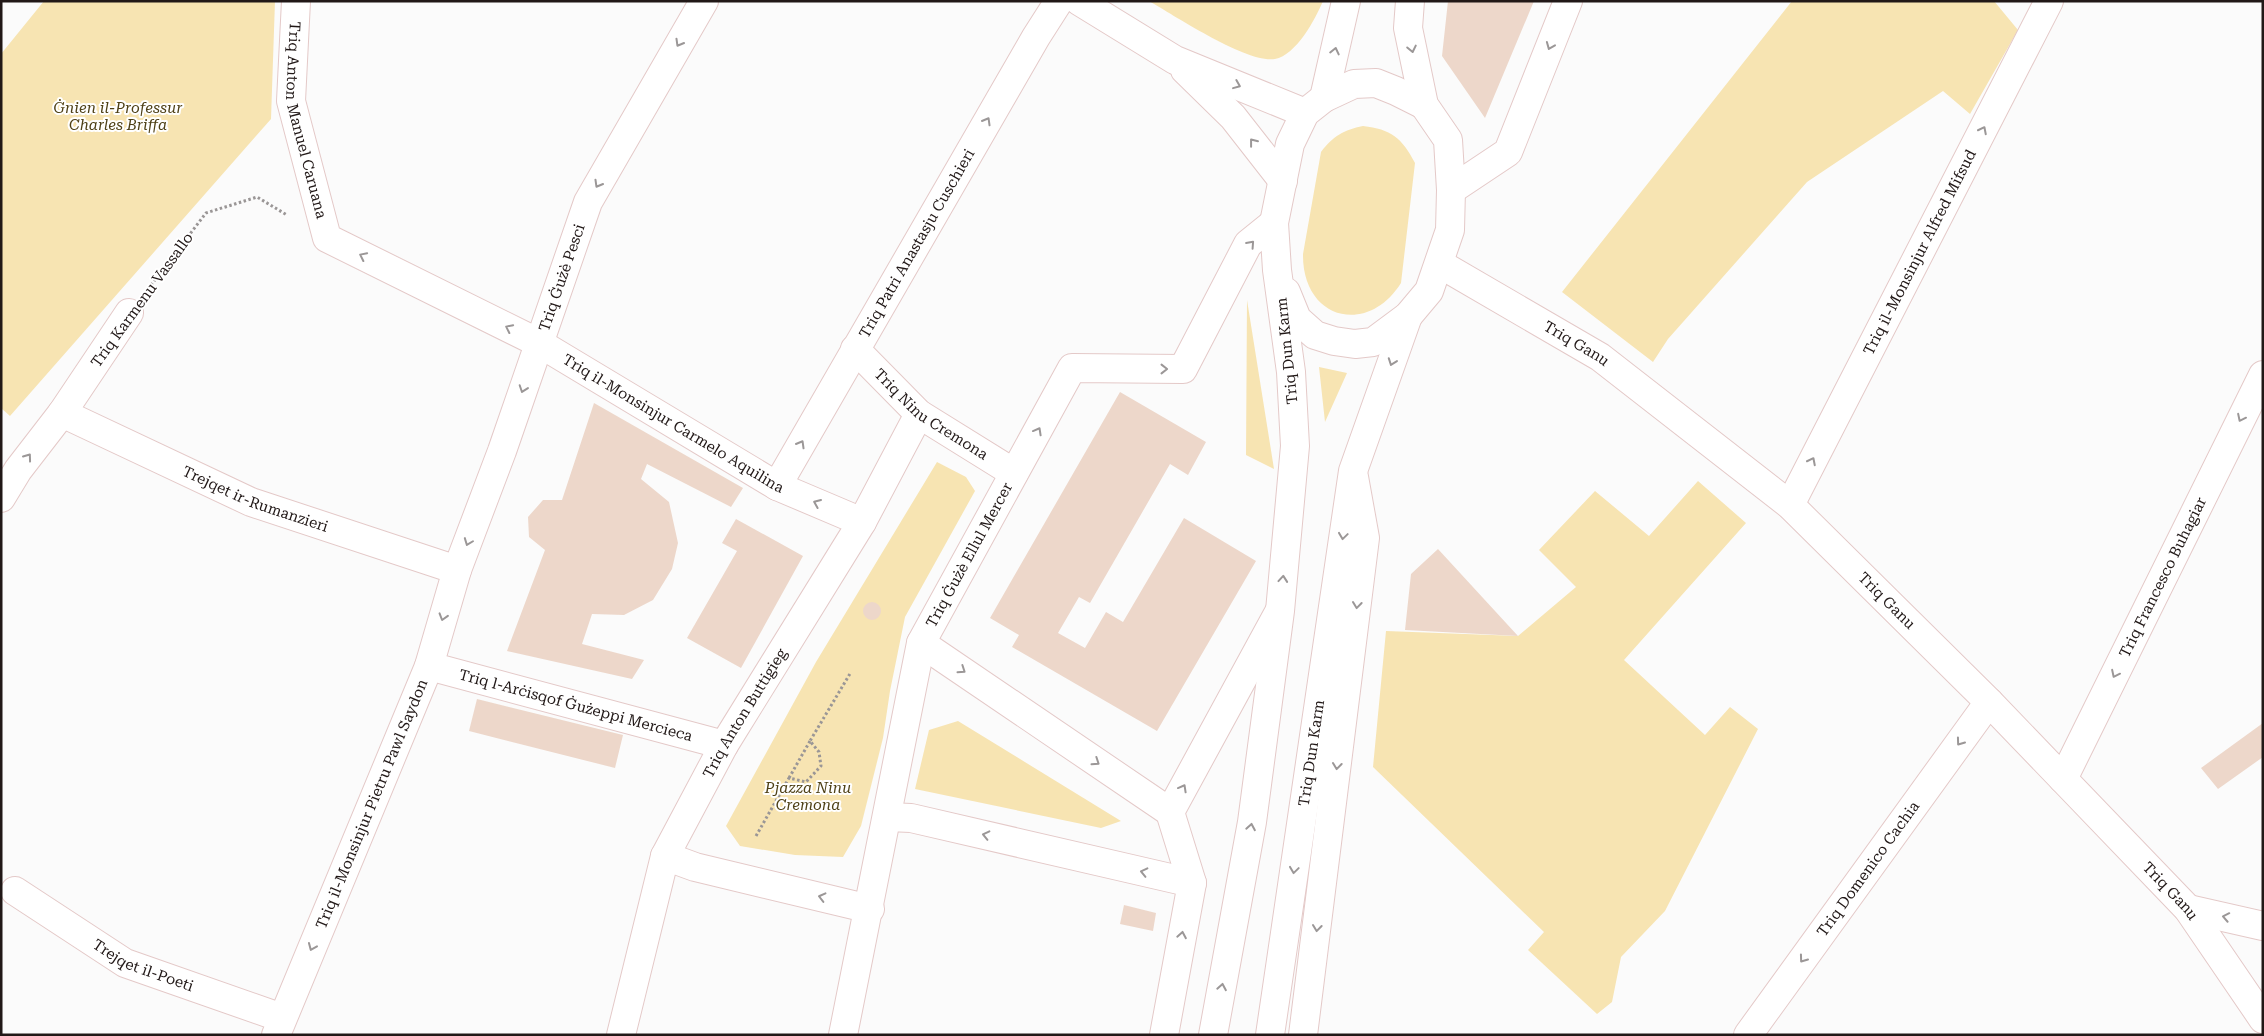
<svg xmlns="http://www.w3.org/2000/svg" width="2264" height="1036" font-family="'Roboto Serif',serif">
<style>
.green{fill:#f7e4b2}
.building{fill:#edd7ca}
.lines{fill:none;stroke-linecap:round;stroke-linejoin:round}
.minor-casing{stroke:#e4c9c8;stroke-width:30}
.highway-casing{stroke:#e4c9c8;stroke-width:30}
.path{stroke:#9a9696;stroke-width:3;stroke-dasharray:2.5 2.5;stroke-linecap:butt}
.minor{stroke:#fff;stroke-width:28}
.highway{stroke:#fff;stroke-width:28}
.oneway{stroke:#9b9797}
.labels{text-anchor:middle;stroke-width:4;stroke-linejoin:round;paint-order:stroke}
.park-label{font-size:15px;font-style:italic;fill:#4e4016;stroke:#fff}
.street-label{font-size:15px;fill:#211817;stroke:#fff}
</style>
<rect width="100%" height="100%" fill="#fbfbfb"/>
<path class="green" d="M44,1H275L271,119L10,416L1,408V54Z
M1149,1H1323C1315,20 1296,55 1275,59C1248,64 1175,16 1149,1Z
M1792,1H1994L2018,30L1970,114L1943,91L1807,182L1668,339L1653,362L1562,292Z
M1363,126C1391,129 1402,138 1415,163L1401,283C1367,337 1302,319 1303,254L1321,152C1333,136 1344,130 1363,126Z
M1247,300L1274,469L1246,455Z
M1319,367L1347,373L1325,422Z
M937,462L966,477L975,491L905,617L890,691L883,738L861,826L843,857L795,855L740,846L726,826L816,662Z
M1698,481L1746,523L1624,660L1705,735L1730,707L1758,729L1665,911L1621,957L1612,1002L1597,1014L1528,950L1544,932L1373,767L1386,631L1518,636L1576,587L1539,550L1595,491L1649,536Z
M958,721L1121,821L1101,828L915,789L929,730Z"/>
<path class="building" d="M1448,1H1534L1485,118L1442,56Z
M1120,392L1206,442L1188,475L1170,464L1090,603L1079,597L1058,633L1085,648L1106,612L1123,622L1184,518L1256,561L1157,731L1012,647L1019,635L990,618Z
M594,403L743,488L731,507L647,464L641,479L669,502L678,543L672,569L653,600L624,615L592,614L582,644L644,660L632,679L507,651L545,550L529,537L528,517L543,500H562Z
M736,519L803,556L741,668L687,638L737,551L722,543Z
M1438,549L1518,636L1405,630L1411,574Z
M863 611a9 9 0 1 1 18 0a9 9 0 1 1-18 0Z
M477,699L623,735L615,768L469,731Z
M2263,723V757L2218,789L2201,768Z
M1124,905L1156,913L1153,931L1120,924Z"/>
<g class="lines">
<g class="minor-casing">
<g id="minor">
<path id="s1" d="M296,1L291,101L327,238L539,343L777,486L862,522"/>
<path d="M1079,1L1175,60L1305,113"/>
<path d="M1185,70L1233,117L1283,181"/>
<path d="M1451,190L1508,152L1568,1"/>
<path id="s2" d="M1440,264L1600,357L1790,505L1989,702L2188,909L2263,1019"/>
<path id="s3" d="M855,349L919,414L1014,473"/>
<path id="s4" d="M62,413L251,502L457,570"/>
<path id="s5" d="M777,486L1036,37L1059,1"/>
<path d="M1,498L18,470L62,413L129,313"/>
<path id="s6" d="M1790,505L2049,1"/>
<path d="M921,643L1170,812"/>
<path id="s7" d="M429,666L724,745"/>
<path id="s8" d="M2063,779L2263,375"/>
<path d="M888,817L911,818L1192,883"/>
<path d="M665,856L695,867L870,909"/>
<path id="s9" d="M15,891L125,963L282,1018"/>
<path d="M2188,909L2263,926"/>
<path id="s10" d="M276,1035L429,666L457,570L502,451L588,202L704,1"/>
<path id="s11" d="M621,1035L665,856L724,745L862,522L919,414"/>
<path id="s12" d="M843,1035L921,643L1072,368L1183,369L1248,244L1274,223"/>
<path d="M1164,1035L1192,883L1170,812L1279,612"/>
<path d="M1303,1035L1365,538L1354,477"/>
<path id="s13" d="M1748,1035L1989,702"/>
</g>
</g>
<g class="highway-casing">
<g id="highway">
<path d="M1324,98L1346,1"/>
<path d="M1286,292L1297,319L1315,335L1334,341L1355,344L1373,342L1408,316L1429,291L1450,230L1451,190L1448,140L1424,105L1408,28L1410,1"/>
<path d="M1213,1035L1252,822L1280,611L1295,446L1291,372L1277,270L1274,223L1290,144L1305,113L1324,98L1354,84L1376,83L1396,91L1424,105"/>
<path id="s14" d="M1270,1035L1353,471L1408,316"/>
</g>
</g>
<path class="path" d="M148,289L206,213L257,197L287,215
M789,778L810,741
M756,836L789,778L806,782L821,766L819,752L810,741L851,672"/>
<use href="#minor" class="minor"/>
<use href="#highway" class="highway"/>
</g>
<defs><path id="oneway-chevron" d="M-2-3.5L2.5 0L-2 3.5" fill="none" stroke-width="1.6" stroke-linecap="round" stroke-linejoin="round" transform="scale(1.25)"/></defs>
<g class="oneway">
<use href="#oneway-chevron" transform="translate(679 43) rotate(120)"/>
<use href="#oneway-chevron" transform="translate(1550 46) rotate(112)"/>
<use href="#oneway-chevron" transform="translate(1412 49) rotate(78)"/>
<use href="#oneway-chevron" transform="translate(1335 51) rotate(-77)"/>
<use href="#oneway-chevron" transform="translate(1237 85) rotate(22)"/>
<use href="#oneway-chevron" transform="translate(987 121) rotate(-60)"/>
<use href="#oneway-chevron" transform="translate(1983 130) rotate(-63)"/>
<use href="#oneway-chevron" transform="translate(1253 142) rotate(-128)"/>
<use href="#oneway-chevron" transform="translate(598 184) rotate(120)"/>
<use href="#oneway-chevron" transform="translate(1251 244) rotate(-48)"/>
<use href="#oneway-chevron" transform="translate(363 256) rotate(-154)"/>
<use href="#oneway-chevron" transform="translate(509 328) rotate(-154)"/>
<use href="#oneway-chevron" transform="translate(1392 362) rotate(110)"/>
<use href="#oneway-chevron" transform="translate(1164 369)"/>
<use href="#oneway-chevron" transform="translate(523 389) rotate(109)"/>
<use href="#oneway-chevron" transform="translate(2241 418) rotate(116)"/>
<use href="#oneway-chevron" transform="translate(1038 431) rotate(-61)"/>
<use href="#oneway-chevron" transform="translate(801 444) rotate(-60)"/>
<use href="#oneway-chevron" transform="translate(28 457) rotate(-54)"/>
<use href="#oneway-chevron" transform="translate(1812 461) rotate(-63)"/>
<use href="#oneway-chevron" transform="translate(817 503) rotate(-157)"/>
<use href="#oneway-chevron" transform="translate(1343 536) rotate(98)"/>
<use href="#oneway-chevron" transform="translate(468 542) rotate(111)"/>
<use href="#oneway-chevron" transform="translate(1283 579) rotate(-85)"/>
<use href="#oneway-chevron" transform="translate(1357 605) rotate(97)"/>
<use href="#oneway-chevron" transform="translate(443 617) rotate(107)"/>
<use href="#oneway-chevron" transform="translate(962 670) rotate(34)"/>
<use href="#oneway-chevron" transform="translate(2115 674) rotate(116)"/>
<use href="#oneway-chevron" transform="translate(1960 742) rotate(126)"/>
<use href="#oneway-chevron" transform="translate(1096 762) rotate(34)"/>
<use href="#oneway-chevron" transform="translate(1337 766) rotate(97)"/>
<use href="#oneway-chevron" transform="translate(1183 788) rotate(-61)"/>
<use href="#oneway-chevron" transform="translate(1251 827) rotate(-80)"/>
<use href="#oneway-chevron" transform="translate(986 835) rotate(-167)"/>
<use href="#oneway-chevron" transform="translate(1294 870) rotate(98)"/>
<use href="#oneway-chevron" transform="translate(1144 872) rotate(-167)"/>
<use href="#oneway-chevron" transform="translate(822 897) rotate(-166)"/>
<use href="#oneway-chevron" transform="translate(2226 917) rotate(-169)"/>
<use href="#oneway-chevron" transform="translate(1317 928) rotate(97)"/>
<use href="#oneway-chevron" transform="translate(1182 935) rotate(-80)"/>
<use href="#oneway-chevron" transform="translate(312 947) rotate(113)"/>
<use href="#oneway-chevron" transform="translate(1803 959) rotate(126)"/>
<use href="#oneway-chevron" transform="translate(1222 987) rotate(-80)"/>
</g>
<g class="labels">
<g class="park-label">
<text x="118" y="113">Ġnien il-Professur<tspan x="118" dy="17">Charles Briffa</tspan></text>
<text x="808" y="793">Pjazza Ninu<tspan x="808" dy="17">Cremona</tspan></text>
</g>
<g class="street-label">
<text dy="5" stroke="none"><textPath href="#s1" startOffset="121">Triq Anton Manuel Caruana</textPath></text>
<text dy="5" stroke="none"><textPath href="#s5" startOffset="280">Triq Patri Anastasju Cuschieri</textPath></text>
<text dy="5" stroke="none"><textPath href="#s6" startOffset="284">Triq il-Monsinjur Alfred Mifsud</textPath></text>
<text dy="5" stroke="none"><textPath href="#s10" startOffset="810">Triq Ġużè Pesci</textPath></text>
<text transform="translate(142 300) rotate(-54)" y="5">Triq Karmenu Vassallo</text>
<text dy="5" stroke="none"><textPath href="#s2" startOffset="158">Triq Ganu</textPath></text>
<text transform="translate(1287 351) rotate(-96)" y="5">Triq Dun Karm</text>
<text dy="5" stroke="none"><textPath href="#s3" startOffset="101">Triq Ninu Cremona</textPath></text>
<text dy="5" stroke="none"><textPath href="#s1" startOffset="635">Triq il-Monsinjur Carmelo Aquilina</textPath></text>
<text dy="5" stroke="none"><textPath href="#s4" startOffset="212">Trejqet ir-Rumanzieri</textPath></text>
<text dy="5" stroke="none"><textPath href="#s12" startOffset="500">Triq Ġużè Ellul Mercer</textPath></text>
<text dy="5" stroke="none"><textPath href="#s8" startOffset="225">Triq Francesco Buhagiar</textPath></text>
<text dy="5" stroke="none"><textPath href="#s2" startOffset="562">Triq Ganu</textPath></text>
<text dy="5" stroke="none"><textPath href="#s7" startOffset="152">Triq l-Arċisqof Ġużeppi Mercieca</textPath></text>
<text dy="5" stroke="none"><textPath href="#s11" startOffset="348">Triq Anton Buttigieg</textPath></text>
<text dy="5" stroke="none"><textPath href="#s14" startOffset="285">Triq Dun Karm</textPath></text>
<text dy="5" stroke="none"><textPath href="#s10" startOffset="250">Triq il-Monsinjur Pietru Pawl Saydon</textPath></text>
<text dy="5" stroke="none"><textPath href="#s13" startOffset="205">Triq Domenico Cachia</textPath></text>
<text dy="5" stroke="none"><textPath href="#s2" startOffset="968">Triq Ganu</textPath></text>
<text dy="5" stroke="none"><textPath href="#s9" startOffset="149">Trejqet il-Poeti</textPath></text>
</g>
</g>
<rect width="2264" height="1036" fill="none" stroke="#211817" stroke-width="5"/>
</svg>
